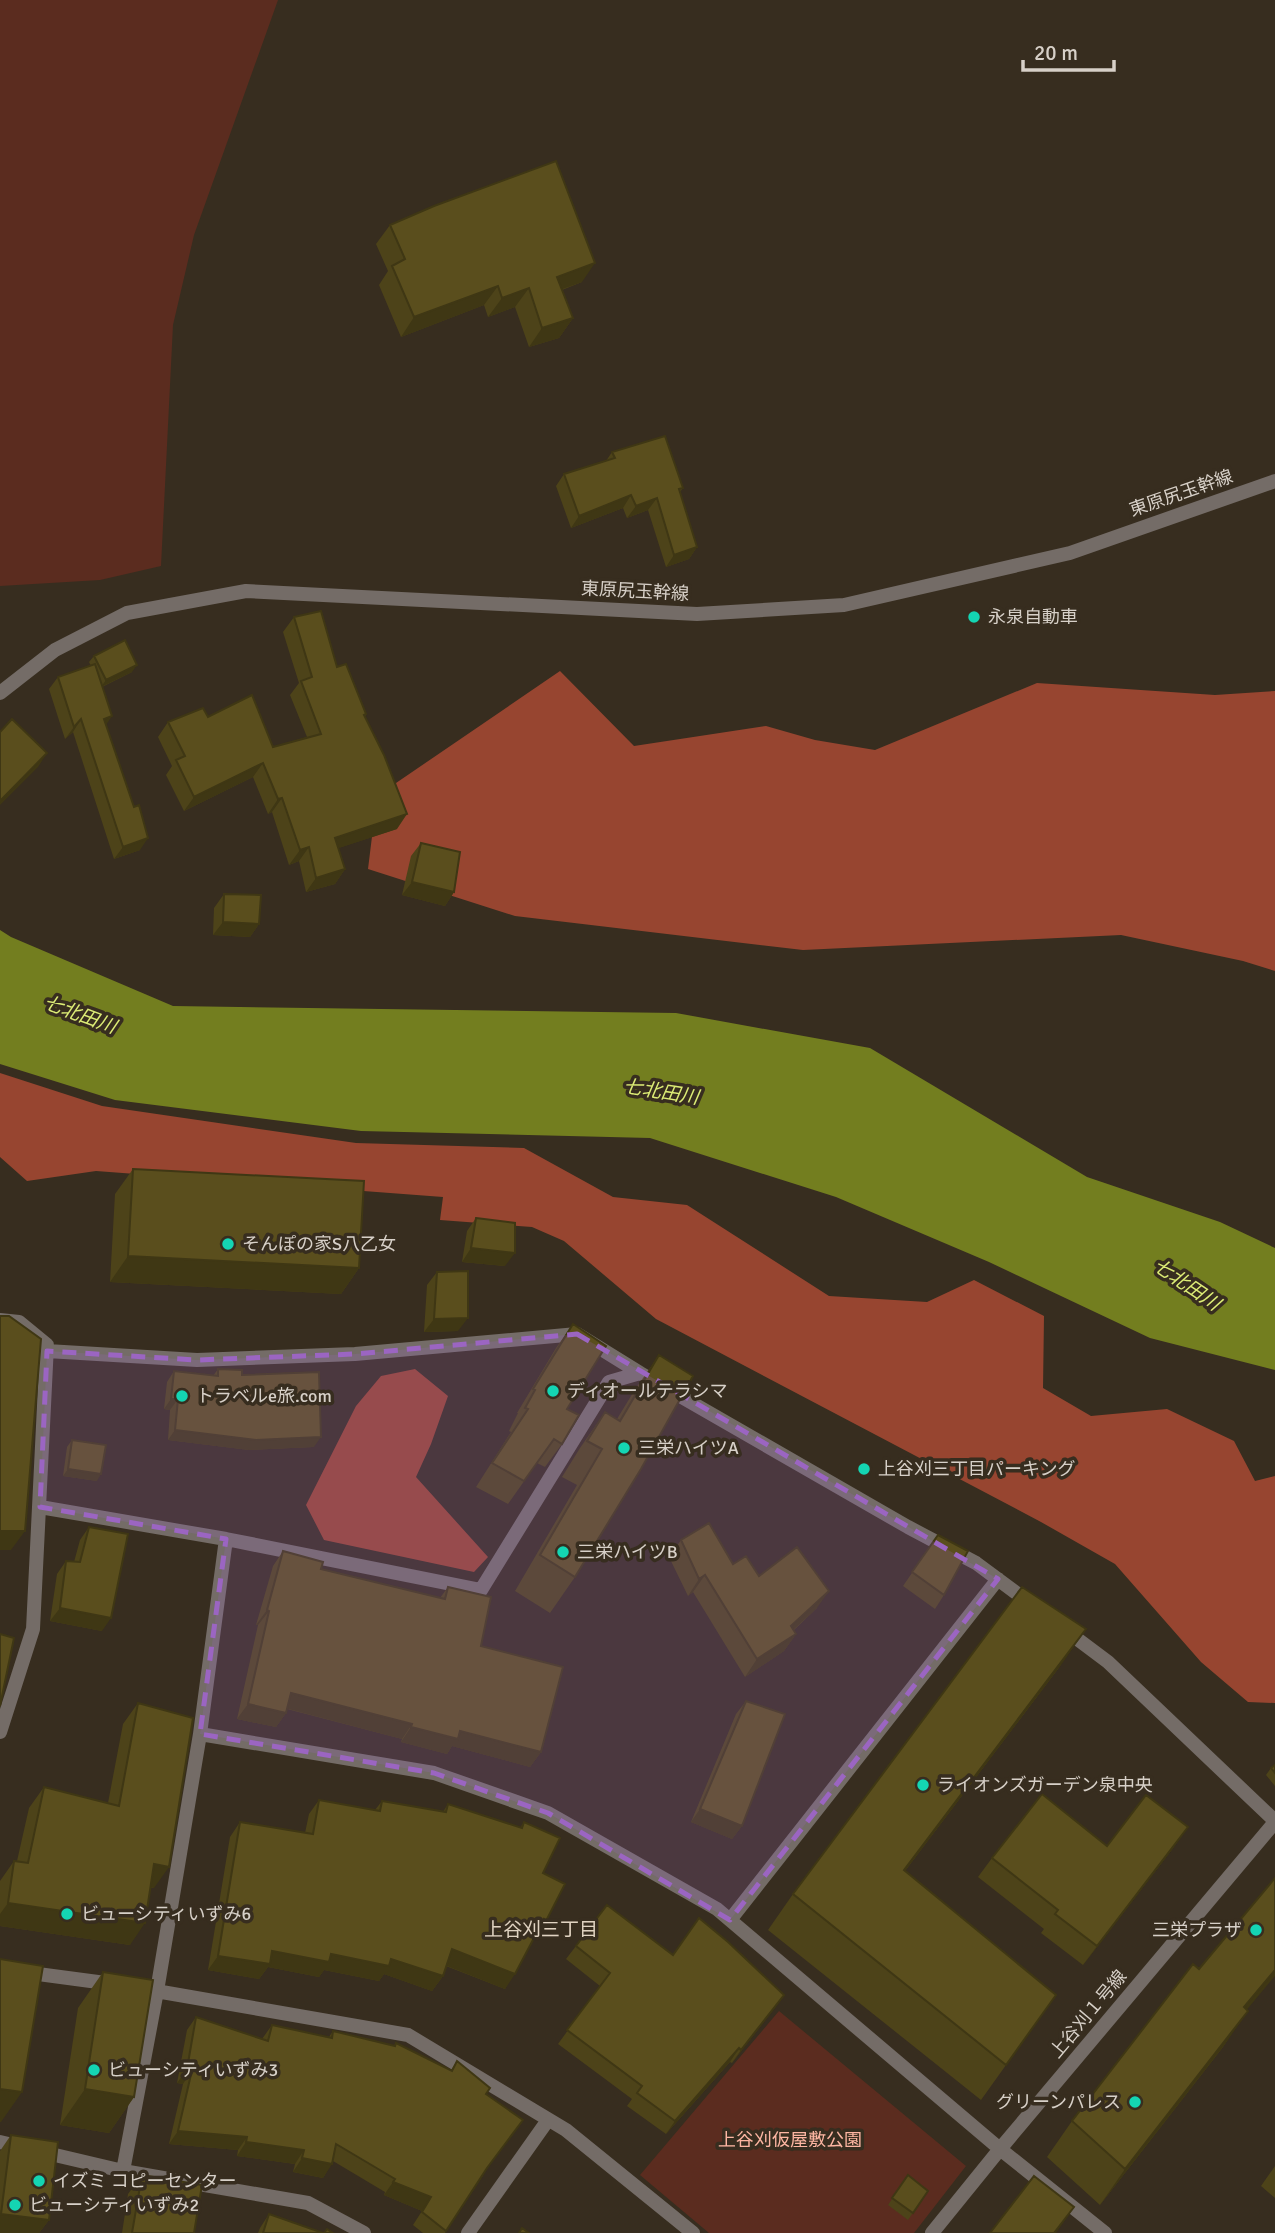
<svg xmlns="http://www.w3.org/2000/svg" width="1275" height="2233" font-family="Signika,'Noto Sans JP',sans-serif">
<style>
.green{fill:#5b2c1f}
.forest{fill:#974530}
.water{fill:#737e1f}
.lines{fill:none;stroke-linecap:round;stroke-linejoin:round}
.minor{stroke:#746c67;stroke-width:14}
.tertiary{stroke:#746c67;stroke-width:14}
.wall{fill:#4d4319}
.shaded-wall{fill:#3f3714}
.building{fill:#5a4e1d;stroke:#3f3714;stroke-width:2}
.marked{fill:#9b65c2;fill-opacity:0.2;stroke:#9b65c2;stroke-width:5;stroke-dasharray:14 9;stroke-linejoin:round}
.poi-dot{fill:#14d5b3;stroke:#372d1f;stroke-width:2.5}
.labels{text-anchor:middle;stroke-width:7;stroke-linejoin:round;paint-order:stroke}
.street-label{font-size:18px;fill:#d7d0c8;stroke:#372d1f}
.poi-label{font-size:18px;fill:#d7d0c8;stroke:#372d1f;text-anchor:start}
.park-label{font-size:18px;fill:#fdb6a2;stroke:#372d1f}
.water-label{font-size:19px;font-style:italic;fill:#dded76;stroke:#372d1f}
.neighbourhood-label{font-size:19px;fill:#e0d3c1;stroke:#372d1f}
</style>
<rect width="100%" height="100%" fill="#372d1f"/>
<path class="green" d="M0,0H278L194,235L173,325L161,566L100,580L0,586Z
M779,2011L966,2166L914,2233H709L640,2175Z"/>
<path class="forest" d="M560,671L634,746L766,726L815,740L875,750L1037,683L1215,695L1275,691V971L1243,961L1121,935L803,950L515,916L368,869L377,796Z
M0,1073L102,1106L356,1143L524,1148L613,1197L687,1205L829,1296L927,1302L974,1280L1044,1316L1043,1388L1091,1416L1167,1409L1234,1441L1255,1481L1275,1476V1703L1248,1702L1201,1662L1115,1564L1041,1522L656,1319L564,1241L532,1227L440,1220L443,1197L96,1171L27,1181L0,1157Z
M415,1369L448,1396L431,1444L416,1477L488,1557L474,1572L324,1540L306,1505L356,1406L381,1376Z"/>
<path class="water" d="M0,930L11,937L173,1006L676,1013L870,1048L1087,1177L1220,1222L1275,1248V1370L1150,1338L989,1262L836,1197L650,1138L361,1131L115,1100L0,1064Z"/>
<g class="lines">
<path class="minor" d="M0,1320L19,1322L47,1345L33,1629L0,1732
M47,1351L197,1360L355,1354L577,1334L640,1373
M40,1507L226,1539L481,1590L609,1382L640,1373L908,1527L976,1563L1031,1604
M1064,1629L1108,1662L1275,1821
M200,1734L434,1773L548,1813L717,1909L1000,2149L1105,2233
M730,1920L998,1579
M0,1969L113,1984
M133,1987L408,2035L566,2130L693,2233
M0,2142L123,2171L308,2203L364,2233
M123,2171L157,1991L200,1734L226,1539
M468,2233L548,2120
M932,2233L1000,2149L1275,1822"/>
<path class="tertiary" d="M0,693L55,650L127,613L246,591L697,614L844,605L1070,553L1275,481"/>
</g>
<path class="wall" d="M390,225L582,282L562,290L573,318L559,338L529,347L515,307L488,317L484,305L401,337L379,285L388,271L376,244Z
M612,452L683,488L680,492L697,547L689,559L666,567L648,510L627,518L623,508L571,528L556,486L564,474L606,461Z
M294,617L337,667L366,714L365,717L397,829L338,848L345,869L335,884L306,892L299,861L289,865L272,812L268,814L253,777L184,811L166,775L172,766L158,737L168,722L208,717L273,747L307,737L290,695L299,683L283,632Z
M94,656L132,672L102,687L106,724L140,850L114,859L73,732L65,739L49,689L58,677L91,666L89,662Z
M421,843L454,892L445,906L402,895L411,856Z
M224,894L259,924L250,937L213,935L214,908Z
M133,1169L359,1268L341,1294L110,1282L115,1194Z
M476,1218L505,1266L462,1262L467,1231Z
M437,1272L458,1331L424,1332L427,1285Z
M573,1324L567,1409L562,1444L545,1467L537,1463L508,1504L476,1487L511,1432L509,1431L518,1413H517L556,1348Z
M659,1355L575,1577L550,1613L515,1591L577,1485L562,1477L580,1448L605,1412L617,1419L634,1391Z
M218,1369L242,1375L314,1447L249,1450L168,1440L170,1410L164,1409L167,1382L174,1371L213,1376Z
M72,1440L97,1481L63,1476L67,1447Z
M89,1527L102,1631L50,1621L57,1574L66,1561L74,1562L80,1540Z
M938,1535L944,1595L935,1609L903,1586Z
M681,1540L759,1576L817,1608L794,1630L796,1634L784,1651L745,1677L693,1592L688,1596L669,1557Z
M283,1551L321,1569L440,1598L448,1587L541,1752L530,1767L452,1746L447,1754L401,1742L402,1739L287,1709L286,1713L276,1727L237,1719L258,1625H256L273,1566Z
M1061,1665L905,1871L1031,2030L981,2100L768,1930L793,1894Z
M746,1701L742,1826L732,1839L691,1822L736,1714Z
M138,1703L154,1888H151L130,1945L0,1926V1881L14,1861H17L29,1808L44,1787L108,1803L123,1724Z
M1275,1765V1786L1266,1775L1271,1768Z
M319,1800L375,1810L382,1801L443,1812L448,1804L520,1828L524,1822L543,1873L546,1921L535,1935L505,1989L446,1966L443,1976L432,1991L384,1974L379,1981L324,1970L319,1977L268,1967L259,1979L208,1970L230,1837L240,1822L305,1833L309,1814Z
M1107,1846L1174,1847L1083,1965L1041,1933L1044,1929L978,1877L992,1858Z
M576,1946L673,1955L784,1995L732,2063L730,2062L666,2134L627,2106L632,2099L558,2044L600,1986L566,1959Z
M1199,1969L1247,2009L1223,2047L1100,2205L1047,2157L1072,2121Z
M103,1972L134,2097L109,2133L60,2125L78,2008Z
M196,2017L262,2039L272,2025L329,2037L333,2031L451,2070L457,2061L486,2094L484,2174L445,2233H423L413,2225L422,2211L384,2195L385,2192L333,2161L323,2178L293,2172L295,2164L237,2156L238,2150L169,2144L183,2084L177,2083L187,2030Z
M11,2135L49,2220L39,2233H0V2151Z
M1275,2166V2198L1261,2186Z
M142,2175L194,2233H122L128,2194Z
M908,2175L928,2191L908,2220L888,2205Z
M269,2214L323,2233H258L260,2228Z"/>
<path class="shaded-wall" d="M595,263L582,282L543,296L557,277Z
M498,286L484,305L401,337L414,317Z
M529,288L515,307L488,317L502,298Z
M573,318L559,338L529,347L542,328Z
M631,495L623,508L571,528L579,516Z
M657,498L648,510L627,518L636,506Z
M697,547L689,559L666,567L674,555Z
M137,665L132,672L101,687L106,680Z
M112,716L104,728V719Z
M81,719L73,732L65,739L74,727Z
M47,753L38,767L0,805V801Z
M263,763L253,777L184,811L194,797Z
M282,798L272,812L268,814L278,799Z
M407,814L397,829L324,853L335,838Z
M148,838L140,850L114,859L123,847Z
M309,847L299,861L289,865L300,850Z
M345,869L335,884L306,892L316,878Z
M412,882L454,892L445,906L402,895Z
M223,922L259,924L250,937L213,935Z
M471,1248L515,1253L505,1266L462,1262Z
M128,1256L359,1268L341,1294L110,1282Z
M468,1318L458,1331L424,1332L434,1319Z
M171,1399H178L170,1410L164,1409Z
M175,1430L321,1437L314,1447L249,1450L168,1440Z
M68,1469L101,1474L97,1481L63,1476Z
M0,1531H25L11,1550H0Z
M705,1575L693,1592L688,1596L699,1579Z
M829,1591L817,1608L779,1643L791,1626Z
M60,1608L111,1618L102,1631L50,1621Z
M267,1610L269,1611L258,1625H256Z
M1086,1629L1061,1665L879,1905L904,1870Z
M796,1634L784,1651L745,1677L757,1659Z
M291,1693L412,1724L402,1739L281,1707Z
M248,1704L286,1713L276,1727L237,1719Z
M411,1727L460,1731L541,1752L530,1767L452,1746L447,1754L401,1742Z
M700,1809L742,1826L732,1839L691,1822Z
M1188,1827L1174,1847L1083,1965L1097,1946Z
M154,1864L169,1867L154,1888L139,1886Z
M8,1903L145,1923L130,1945L0,1926V1914Z
M452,1949L515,1974L505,1989L442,1964Z
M272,1951L391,1959L443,1976L432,1991L384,1974L379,1981L324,1970L319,1977L268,1967L259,1979L208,1970L218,1956Z
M1275,1970V1976L1219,2043L1244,2007Z
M784,1995L775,2008L732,2063L741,2050Z
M1248,2011L1223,2047L1100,2205L1125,2169Z
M739,2048L730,2062L666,2134L675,2121Z
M187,2069L192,2070L183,2084L177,2083Z
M0,2089L22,2092L1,2122H0Z
M85,2089L134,2097L109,2133L60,2125Z
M178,2131L247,2137L238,2150L169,2144Z
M246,2142L304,2150L295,2164L237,2156Z
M302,2158L332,2164L323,2178L293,2172Z
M393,2182L431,2197L422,2211L384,2195Z
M1074,2207L1056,2233H1054Z
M1,2214L49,2220L39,2233H0V2215Z"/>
<path class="building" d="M556,161L595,263L557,277L573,318L542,328L529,288L502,298L498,286L414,317L392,266L405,259L390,225L434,206Z
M665,436L683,488L679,489L697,547L674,555L657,498L636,506L631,495L579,516L564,474L615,458L612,452Z
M321,611L337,667L346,664L366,714L364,715L384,755L407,814L335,838L345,869L316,878L309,847L300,850L282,798L278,799L263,763L194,797L176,760L185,756L168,722L203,708L208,717L252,695L273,747L321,734L301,681L312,677L294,617Z
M125,640L137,665L106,680L94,656Z
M95,664L112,716L104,719L134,807L139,805L148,838L123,847L81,719L74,727L58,677Z
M12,719L47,753L0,801V732Z
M421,843L460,852L454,892L412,882Z
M224,894L261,895L259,924L223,922Z
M133,1169L364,1181L359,1268L128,1256Z
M476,1218L515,1223V1253L471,1248Z
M468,1271V1318L434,1319L437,1272Z
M0,1316H9L41,1339L25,1531H0Z
M573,1324L606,1346L567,1409L579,1415L562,1444L554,1439L524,1481L492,1463L528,1409L525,1408L535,1390L533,1389Z
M659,1355L693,1376L641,1469L575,1577L540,1555L602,1449L587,1441L605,1412L620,1421Z
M218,1369L242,1370V1375L319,1372L321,1437L256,1440L175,1430L178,1399H171L174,1371L218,1376Z
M72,1440L106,1445L101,1474L68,1469Z
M709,1523L733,1564L746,1556L759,1576L797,1547L829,1591L791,1626L796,1634L757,1659L705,1575L699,1579L681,1540Z
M89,1527L128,1534L111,1618L60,1608L66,1561L80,1562Z
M938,1535L968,1551L944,1595L912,1572Z
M283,1551L323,1562L321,1569L445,1599L448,1587L491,1597L481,1646L563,1667L541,1752L460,1731L458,1739L411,1727L412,1724L291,1693L286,1713L248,1704L269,1611L267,1610Z
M1022,1587L1086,1629L904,1870L1056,1995L1006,2065L793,1894Z
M0,1634L14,1638L0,1706Z
M746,1701L785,1714L742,1826L700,1809Z
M138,1703L193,1718L169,1867L154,1864L145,1923L8,1903L14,1861L28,1863L44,1787L119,1806Z
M1275,1765V1773L1271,1768Z
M1042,1794L1107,1846L1146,1795L1188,1827L1097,1946L1055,1914L1058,1910L992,1858Z
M319,1800L380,1811L382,1801L446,1812L448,1804L522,1828L524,1822L560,1838L543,1873L565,1884L546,1921L544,1919L515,1974L452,1949L443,1976L391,1959L389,1966L331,1954L329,1962L272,1951L270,1964L218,1956L240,1822L313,1834Z
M1275,1878V1970L1244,2007L1248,2011L1125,2169L1072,2121L1193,1964L1199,1969Z
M607,1905L673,1955L699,1918L728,1942L784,1995L741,2050L739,2048L675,2121L637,2093L642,2086L567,2030L610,1973L576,1946Z
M0,1959L43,1966L22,2092L0,2089Z
M103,1972L153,1980L134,2097L85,2089Z
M196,2017L268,2041L272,2025L332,2038L333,2031L395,2046L396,2043L452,2071L457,2061L490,2088L486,2094L523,2120L487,2168L446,2231L422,2212L431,2197L393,2182L395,2179L336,2144L332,2164L302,2158L304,2150L246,2142L247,2137L178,2131L192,2070L187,2069Z
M11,2135L58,2142L49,2220L1,2214Z
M142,2175L202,2185L194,2233H132Z
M908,2175L928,2191L913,2213L892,2198Z
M1034,2176L1074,2207L1054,2233H990Z
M269,2214L323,2233H263Z
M522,2228L529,2233H519Z
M327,2229L333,2233H324Z"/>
<path class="marked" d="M577,1334L998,1579L730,1920L548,1813L434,1773L200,1734L226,1539L40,1507L47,1351L197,1360L355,1354Z"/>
<g class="poi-dot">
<circle cx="974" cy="617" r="7"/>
<circle cx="228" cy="1244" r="7"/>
<circle cx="553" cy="1391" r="7"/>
<circle cx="182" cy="1396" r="7"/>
<circle cx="624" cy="1448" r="7"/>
<circle cx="864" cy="1469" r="7"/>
<circle cx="563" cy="1552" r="7"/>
<circle cx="923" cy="1785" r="7"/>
<circle cx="67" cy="1914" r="7"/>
<circle cx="1256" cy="1930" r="7"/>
<circle cx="94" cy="2070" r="7"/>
<circle cx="1135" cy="2102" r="7"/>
<circle cx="39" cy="2181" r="7"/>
<circle cx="15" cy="2205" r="7"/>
</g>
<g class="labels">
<g class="street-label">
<text transform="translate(1181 493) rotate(-19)" y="6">東原尻玉幹線</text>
<text transform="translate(635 591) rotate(3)" y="6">東原尻玉幹線</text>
<text transform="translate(1088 2014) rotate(-50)" y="6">上谷刈１号線</text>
</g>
<g class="poi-label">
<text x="988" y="623">永泉自動車</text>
<text x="242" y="1250">そんぽの家S八乙女</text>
<text x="567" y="1397">ディオールテラシマ</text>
<text x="196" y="1402">トラベルe旅.com</text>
<text x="638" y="1454">三栄ハイツA</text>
<text x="878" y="1475">上谷刈三丁目パーキング</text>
<text x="577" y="1558">三栄ハイツB</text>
<text x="937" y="1791">ライオンズガーデン泉中央</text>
<text x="81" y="1920">ビューシティいずみ6</text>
<text x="1242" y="1936" text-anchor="end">三栄プラザ</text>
<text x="108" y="2076">ビューシティいずみ3</text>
<text x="1121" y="2108" text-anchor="end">グリーンパレス</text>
<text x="53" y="2187">イズミ コピーセンター</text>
<text x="29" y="2211">ビューシティいずみ2</text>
</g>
<g class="park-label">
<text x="790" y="2146">上谷刈仮屋敷公園</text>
</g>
<g class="water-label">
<text transform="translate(80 1014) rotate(20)" y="7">七北田川</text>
<text transform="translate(661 1091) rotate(9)" y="7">七北田川</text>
<text transform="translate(1187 1284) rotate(34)" y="7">七北田川</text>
</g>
<g class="neighbourhood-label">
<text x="541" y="1936">上谷刈三丁目</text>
</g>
</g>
<path d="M1023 60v10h91v-10" fill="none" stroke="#d7d0c8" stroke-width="3.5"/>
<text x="1034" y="60" font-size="21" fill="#d7d0c8" stroke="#372d1f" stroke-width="5" paint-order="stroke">20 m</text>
</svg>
